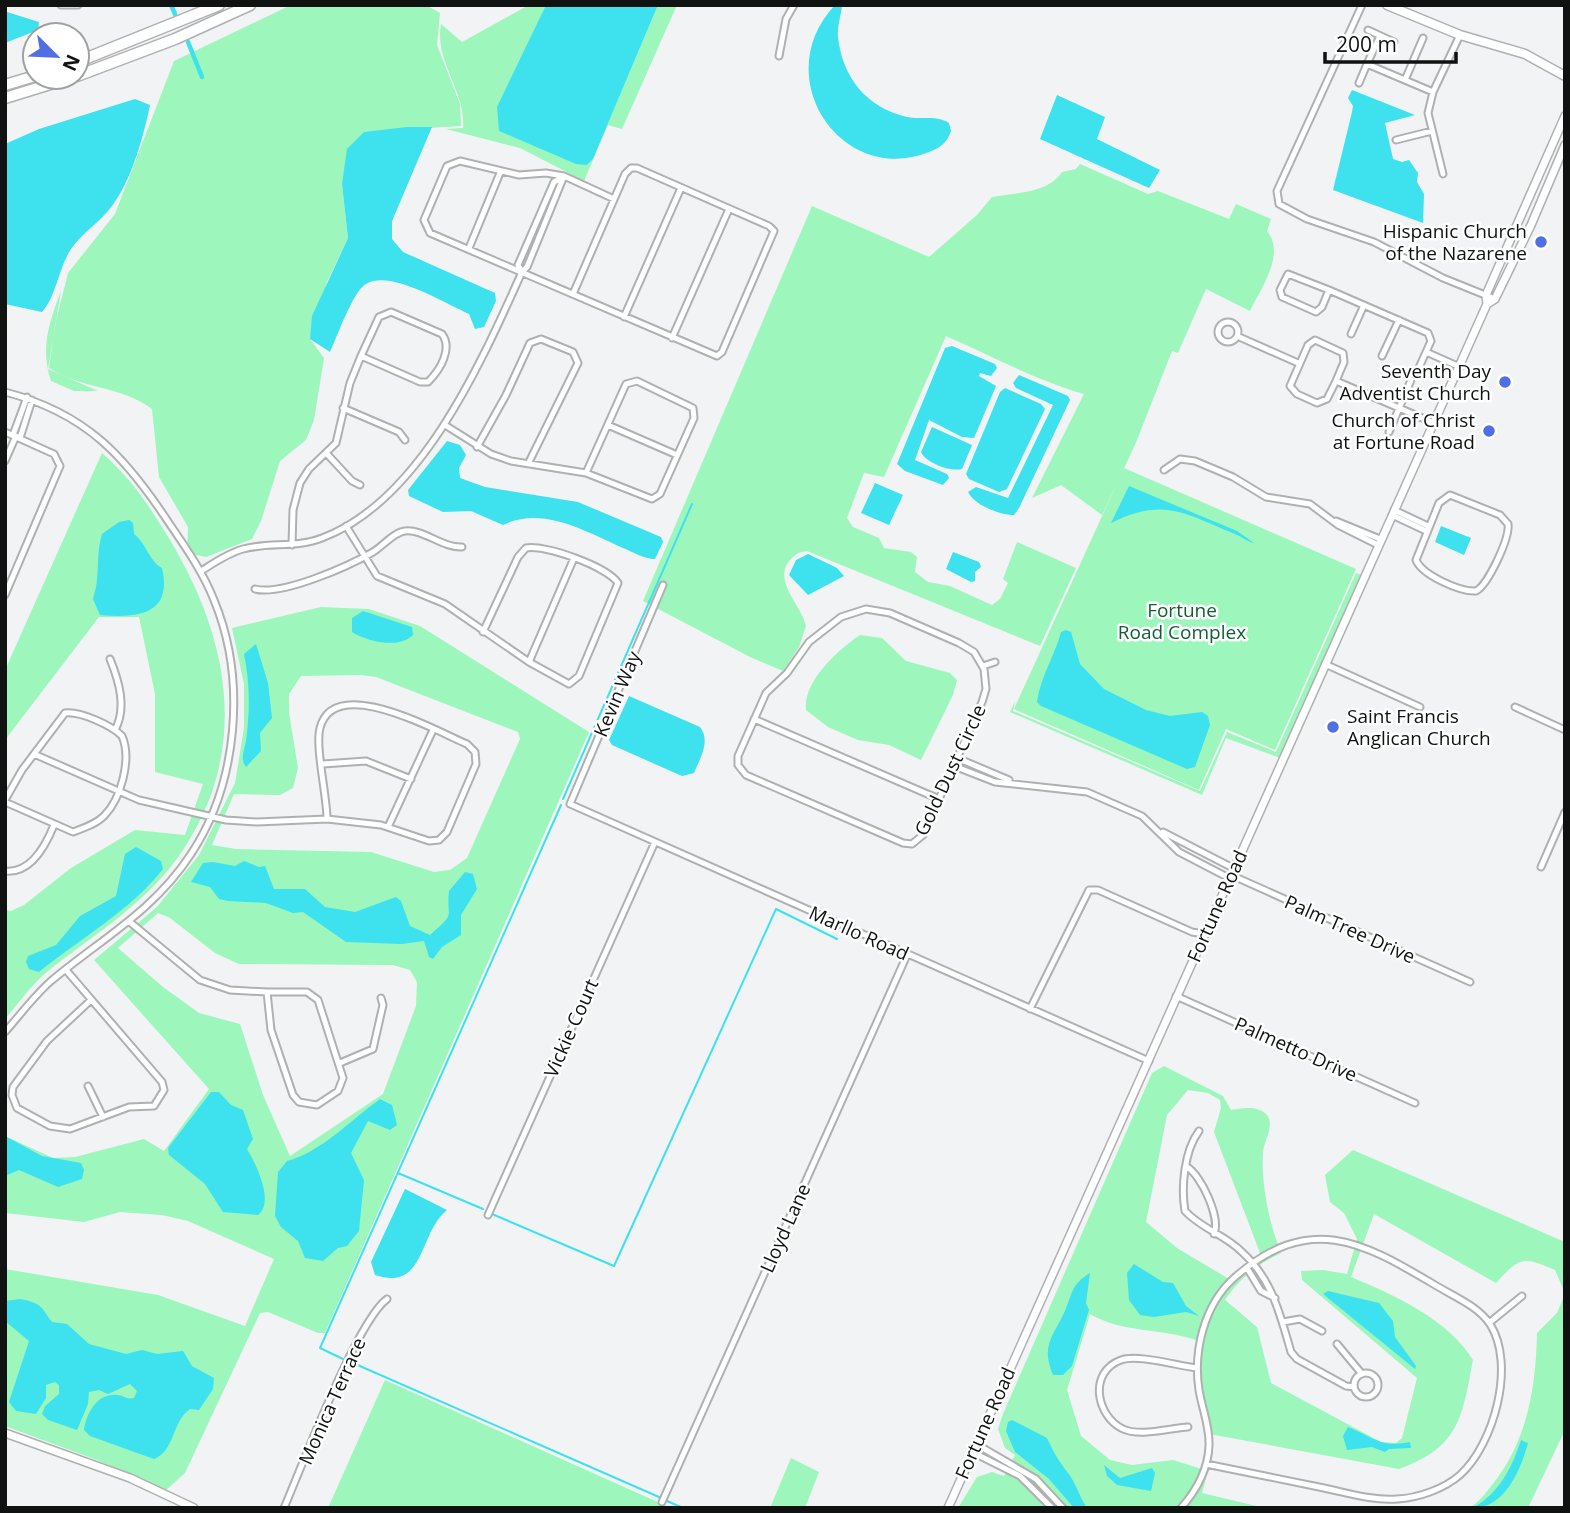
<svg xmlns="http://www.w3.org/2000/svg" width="1570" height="1513" font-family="'Open Sans',sans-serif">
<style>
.green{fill:#9df6bc;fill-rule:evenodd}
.water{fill:#3ee1ee}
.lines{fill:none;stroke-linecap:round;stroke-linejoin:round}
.stream{stroke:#3ee1ee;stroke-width:2}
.canal{stroke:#3ee1ee;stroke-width:4.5}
.minor-casing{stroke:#afb0b2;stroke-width:9}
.tertiary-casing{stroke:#afb0b2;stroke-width:10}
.secondary-casing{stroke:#afb0b2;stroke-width:11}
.motorway-casing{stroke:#afb0b2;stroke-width:13}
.minor{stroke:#fff;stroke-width:5}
.tertiary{stroke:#fff;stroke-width:7}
.secondary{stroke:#fff;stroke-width:8}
.motorway{stroke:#fff;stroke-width:10}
.poi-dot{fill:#516fe4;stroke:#fff;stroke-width:2.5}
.labels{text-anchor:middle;stroke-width:5;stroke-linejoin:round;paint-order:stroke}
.poi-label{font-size:19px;fill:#101111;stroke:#fff;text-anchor:end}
.park-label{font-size:19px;fill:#135d36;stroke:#fff}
.street-label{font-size:19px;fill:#101111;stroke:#fff}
</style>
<rect width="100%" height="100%" fill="#f1f3f5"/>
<path class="green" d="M291,5H426L440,13L437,45L460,104L461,126L364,132L342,184L348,238L327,282L310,339L324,358L314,420L306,440L280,461L261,521L252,539L206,557L187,553L188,527L159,477L152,409C122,386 81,389 49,368L55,325L68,273L115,214L174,61Z
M529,5H546L526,48L499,131L587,165L593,159L658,5H677L622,129L608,125L584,181L520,148L446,129L463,128C466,91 434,61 441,24L462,42Z
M1080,164L1148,194L1158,191L1229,219L1236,204L1271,219L1267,231C1286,254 1261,288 1250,311L1206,289L1178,353L1172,351L1135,445L1102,515L1061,485L1032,498L1084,394C1035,380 992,356 946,336L884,477L864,473L847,518L853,527L879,538L884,548L911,552L917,557L915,572L928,582L950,586L992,605L1000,599L1008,583L1003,579L1017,542L1076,568L1040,646L807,551C800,552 797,553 792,558C770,579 801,604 806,626L799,647L783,671L750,657L643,601L812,206L929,257L977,215L992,197C1017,192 1047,194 1062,172L1076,169Z
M61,291L48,369L98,391H74L51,381C40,348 49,323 61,291Z
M102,453C131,478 150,507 170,540C232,643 251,757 176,860C142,906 92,936 48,971C32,984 19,1003 5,1019V910L11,911L24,905L71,868L135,830L185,835L203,784L155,772V694L139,617H99L5,740V670Z
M1124,468L1356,569L1275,750L1226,729L1199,790L1014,709Z
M1356,573L1362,575L1280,758L1226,738L1202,795L1010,712L1015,701L1013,711L1200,791L1227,732L1276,752Z
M321,607L369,609L420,626L589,732L325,1333H318L268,1312L260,1313L185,1473L166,1490L97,1460L5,1426V1269L158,1295L245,1326L274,1259L188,1221L162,1215L120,1212L84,1222L5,1213V1136L53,1158L75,1157L144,1139L164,1151L209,1089L94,960L157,907L199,855L235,783L244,728V684L232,628ZM361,675L376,677L518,732L520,739L467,858L450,870L434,872L371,852L236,849L212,845L234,794L280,795L293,788L298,768L289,713V694L301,676ZM158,913L170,918L215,953L239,964L393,965L410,970L417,982L416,1006L383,1094L290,1156L263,1095L240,1024L199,1013L163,987L118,948Z
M860,635L882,638L906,661L950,673L957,680L953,695L921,760L889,745L858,740L828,727L806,710C803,681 838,650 860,635Z
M1164,1066L1223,1096L1231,1110C1241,1108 1259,1105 1267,1115C1275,1126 1264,1140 1263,1152C1261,1185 1269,1222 1281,1253C1258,1264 1240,1278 1225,1300L1257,1327L1271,1383L1381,1442L1396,1443L1402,1438L1417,1378L1302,1280L1301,1271L1323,1270L1347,1274L1357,1239L1344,1213L1330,1202L1325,1175L1353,1150L1565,1242V1293L1555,1270C1522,1256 1520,1257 1496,1283L1374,1214L1351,1277C1394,1295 1448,1319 1473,1360C1462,1417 1460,1447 1399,1469L1204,1433L1194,1379L1196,1340C1160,1328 1122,1333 1090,1314L1067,1390L1081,1436L1110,1460L1132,1465L1173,1460L1208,1471L1202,1493L1265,1508H958L977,1477L992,1472L1004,1476L1015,1455L1005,1448L998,1429L1003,1414L1152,1073ZM1188,1090L1208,1093L1220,1100L1221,1108L1214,1132L1260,1253L1229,1279L1177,1248L1146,1222L1167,1115Z
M1565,1294V1430L1528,1508H1469C1479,1502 1485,1494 1492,1485C1527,1442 1536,1388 1537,1333L1557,1313Z
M385,1380L671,1508H328Z
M791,1458L819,1472L805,1508H770Z"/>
<path class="water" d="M546,5H658L593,159L587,165L576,164L499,131L497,107Z
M835,5H842C841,16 837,26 838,37C842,77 867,108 907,117C921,120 936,115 949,123L951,131C946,144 941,147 929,152C842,187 767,77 835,5Z
M7,12L39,22L38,30L5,43Z
M1352,90L1415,115L1385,123L1393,159L1402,162L1409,160L1418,173L1417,182L1424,194L1423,223L1333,190L1352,112L1353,106L1348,98Z
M1057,95L1105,117L1097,139L1160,170L1149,188L1040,139Z
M135,99L150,105C143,138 132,179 112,206C100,222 82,233 71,249C58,269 57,295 42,312L5,304V144L39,129Z
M407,127H432L392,221V239L403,252L495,293L496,301L484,327L475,329L469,314C446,304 390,269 366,284C353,291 337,337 330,352L310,339L312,316L348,238L342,184L347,149L364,132Z
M952,346L995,364L997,368L991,376L980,373L979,376L996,386L974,438L962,437L929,420L915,460L947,474L949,478L943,485L905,471L897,464L945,348Z
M1019,375L1068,396L1070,400L1019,508L1014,515C1000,515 974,505 968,492L976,487L1008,498L1053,405L1016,388L1013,383Z
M1005,388L1041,404L1045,409L1007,489L999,492L969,479L966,474L1000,392Z
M932,427L972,445L962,469C950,472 926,463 921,452Z
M447,441L460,445L466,455L459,468L460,478L485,487L578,502L661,537L663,542L655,559C644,559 633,552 623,548C587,532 542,505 503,525L471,511L443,512L409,496L408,490Z
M875,483L903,495L889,525L861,513Z
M1129,486L1237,531L1254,543C1248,542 1242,537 1235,534C1184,513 1163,497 1111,523Z
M129,520L133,523L134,534C146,543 149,561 162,568C173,616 136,618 100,615L93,599C101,575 95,558 102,534L119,522Z
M1441,526L1471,538L1464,555L1435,542Z
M953,552L979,562L981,567L975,572V581L971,582L946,569Z
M808,554L837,568L844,576L808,595L789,575L796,560Z
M363,611L412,627L413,635C399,649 368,642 352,632V618Z
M1066,630L1071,632L1080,664L1104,689L1146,710L1170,716L1202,712L1208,716L1210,725L1195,767L1187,769L1041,706L1037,702C1040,678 1055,655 1061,632Z
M256,644L268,683L272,718L260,733L261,751L246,767C240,759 244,751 246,741C250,712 250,682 244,654Z
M629,696L700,727C711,741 700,758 694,773L682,776L612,745L609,740Z
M136,847L161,861L163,869C130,911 81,938 39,972L29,969L26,962L28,956L56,945L80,916L116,896L125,854Z
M244,861L259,867L265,866L274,889H305L325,907L355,912L396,897L401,901L410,926L430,935C457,911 446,921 449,891L465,872L473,874L477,889L461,915V935L442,947L433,959L429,957L424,941L402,944L346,942L303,912L293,913L266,903L228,901L219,899L210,887L191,882L203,863L213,862L235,866Z
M211,1092H219L231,1105L243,1110L253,1139L247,1149C256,1164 275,1202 258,1215L223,1212L205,1184L169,1155L168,1148Z
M380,1099L392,1105L397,1125L390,1130L368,1121L351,1153L364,1180L359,1231L347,1246L338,1248L323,1261L305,1258L298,1241L281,1227L275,1216L278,1172L287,1161C320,1153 352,1119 380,1099Z
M5,1136L42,1156L81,1163L84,1170L82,1179L58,1187L19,1170L5,1176Z
M405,1189L447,1210C418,1233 426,1292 375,1275L371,1262Z
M1134,1264L1163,1282L1173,1283L1186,1306L1199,1316L1186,1312L1154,1317L1140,1315L1129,1300L1127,1273Z
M1090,1273L1086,1303L1089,1310L1072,1366L1063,1375H1053C1041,1346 1052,1338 1064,1313C1073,1294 1070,1285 1090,1273Z
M1328,1291L1379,1303L1393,1321L1395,1337L1416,1366L1415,1369L1323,1294Z
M20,1299C43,1303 42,1309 52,1322L67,1324L89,1344L126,1354L142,1350L157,1354L183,1351L192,1366L214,1378L213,1389L199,1410L190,1409C172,1421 175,1451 154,1459L90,1436L84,1430C86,1414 97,1393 117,1395C124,1395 125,1400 134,1398L137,1391L130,1384L108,1394L99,1390L89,1392L88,1404L77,1430L48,1420L42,1414L45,1406L59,1394V1385L55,1382L46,1385V1398L36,1414L16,1411L9,1402L29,1341L5,1321V1301Z
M1012,1420L1047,1438C1055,1455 1057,1458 1068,1473C1076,1483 1079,1496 1087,1508H1074L1049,1479L1015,1452L1006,1431L1008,1422Z
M1348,1427C1375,1438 1381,1448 1410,1442L1411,1448L1389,1449L1385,1452L1372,1447L1347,1450L1343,1436Z
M1521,1440L1528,1443C1521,1469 1505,1508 1473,1508C1499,1493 1512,1468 1521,1440Z
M1104,1465L1120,1478L1152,1468L1155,1473L1151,1491L1117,1485L1107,1476Z"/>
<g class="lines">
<path class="stream" d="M563,799L692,504
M398,1173L483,1209
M492,1214L614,1266L776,909L837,939
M343,1359L320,1348L561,805
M353,1363L659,1497
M667,1501L683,1508"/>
<path class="canal" d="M171,5L175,14
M188,42L202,77"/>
<g class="minor-casing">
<path id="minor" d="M61,5H78
M1362,5L1277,191L1279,204L1307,219L1374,242L1443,278L1495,299
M1368,30L1394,42
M1380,36L1367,64L1433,92
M779,56L786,19L794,5
M1405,80L1423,38
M1359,83L1367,64
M1396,140L1432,131
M1443,174L1428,113L1433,92L1460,35
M469,248L500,173
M522,272L518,265L554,182L563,177
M1288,274L1329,290L1322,307L1316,312L1282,297L1280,290Z
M1329,290L1428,333L1431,341L1417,372
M573,294L625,174L631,168H637L769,226L774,231L722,352L717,356L430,233L424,220L447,166L460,161L519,175L546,173L564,176L614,199
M391,312L442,334C453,349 440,370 428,382H420L361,356L379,317Z
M624,317L681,188
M1218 332a10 10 0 1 1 20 0a10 10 0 1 1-20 0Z
M1351,334L1364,305
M1237,336L1298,363
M672,338L729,209
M1426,352L1460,367
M1382,356L1399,320
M1336,381L1344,362L1343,353L1315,340L1308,345L1290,386L1297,394L1317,403L1327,399L1336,381L1434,423
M5,392C86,413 125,456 169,523C186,548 203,572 214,600C247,680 238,783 191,854C154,911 101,939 51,981C34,996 20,1015 5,1032
M343,408L399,432L405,440
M445,425L491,454L511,461L586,473L652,499L660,494L694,418L693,408L637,381L626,384L586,473
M608,425L677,455
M5,432L54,454L60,466L5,595
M1389,432L1411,380
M13,435L27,397
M20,438L32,400
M477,447L506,395L530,343L541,339L573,352L578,363L529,462
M327,454L352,481L360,485
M5,461L16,436
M1164,470L1180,459L1195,461L1233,477L1266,497L1310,504L1338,525L1378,545
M1450,495L1500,515L1508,524C1510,538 1488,585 1476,591C1460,592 1422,575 1416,560L1439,503Z
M1394,510L1428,526
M1392,515L1426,531
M1336,521L1380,539
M346,526L377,576L445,604L529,662L569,684L579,676L618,583C608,567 545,544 526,548L518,557L483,632
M292,545L293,510L300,483L309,469L336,443L350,383L361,356
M201,571C214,563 228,553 243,549C269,542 297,548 322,538C421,501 482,361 522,272L527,267L564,176
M663,585L570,804L1149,1061
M255,589C282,596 349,566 373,552C383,546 394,532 405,531C424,529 442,548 462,547
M866,609L890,613L959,643L974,652L984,669L986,689L982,702L923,835L912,844L903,843L746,775L738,765V756L766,693L787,673L809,642L841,617Z
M110,659C119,681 127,708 115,730
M529,662L574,558
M1325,664L1420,707
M983,666L995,662
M1515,707L1565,730
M754,719L939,799
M34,754L139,800L226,820L257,822L327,819L381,825L429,841L439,840L447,832L476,764L475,752L467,744C436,731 334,673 320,728C315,747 327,796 327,819
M957,758L1009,780
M323,764L366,761L411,779
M954,766L995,782L1087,792L1142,816L1179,852L1229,878
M5,800L22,770L65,713C80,711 111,725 122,736C132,759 121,799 104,816C96,824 84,828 73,832L5,802
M388,827L433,730
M1163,832L1233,868
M1541,867L1565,812
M5,871C31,874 46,845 54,825
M1231,875L1470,982
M131,923L200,980L230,990L267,992L271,1030L293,1095L299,1102L317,1105L338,1091L343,1078L318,1000L307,992H267
M66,970L162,1082L164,1090L154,1106L129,1107L70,1129L50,1126L17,1108L12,1095L13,1087L47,1041L91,1000
M1176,996L1415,1103
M1030,1009L1089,890H1098L1192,932L1204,934
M340,1063L373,1049L383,1005L381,998
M88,1086L103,1117
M1199,1131C1184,1151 1181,1188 1185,1211C1202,1229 1225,1235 1242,1252C1272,1279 1280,1314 1291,1352L1297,1359L1346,1386L1354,1387
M1187,1167C1201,1175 1221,1218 1214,1234
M488,1215L655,842
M1247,1268L1261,1291L1275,1298
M1283,1322L1300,1319L1322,1331
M1489,1323L1522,1296
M1337,1344L1362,1374
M1354 1385a12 12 0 1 1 24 0a12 12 0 1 1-24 0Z
M1188,1427C1169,1428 1141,1437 1123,1429C1096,1416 1088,1372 1121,1360C1138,1354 1178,1366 1197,1368
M976,1444L1036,1479L1063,1508
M972,1452L1020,1476L1052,1508
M662,1502L907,955
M284,1508C302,1466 357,1321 387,1299
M1181,1508C1196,1491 1208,1469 1209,1446C1210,1426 1202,1409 1199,1390C1193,1351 1204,1305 1234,1278C1309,1212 1361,1241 1435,1285C1453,1296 1478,1306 1490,1324C1516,1365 1494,1444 1460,1475C1444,1489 1418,1498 1397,1499C1373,1501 1348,1493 1324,1488C1285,1480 1245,1472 1206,1464"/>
</g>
<g class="tertiary-casing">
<path id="tertiary" d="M1487,304L1486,295L1565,116
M5,1433L130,1478L194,1508
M948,1508L1487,304L1495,299L1531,225L1565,145"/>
</g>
<g class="secondary-casing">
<path id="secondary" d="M1387,5L1460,35L1525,54L1565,76"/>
</g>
<g class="motorway-casing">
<path id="motorway" d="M77,62L219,5
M77,76L175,39L250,5
M5,85L35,76
M5,98L73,77"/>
</g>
<use href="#minor" class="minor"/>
<use href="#tertiary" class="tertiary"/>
<use href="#secondary" class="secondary"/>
<use href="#motorway" class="motorway"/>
</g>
<g class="poi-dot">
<circle cx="1541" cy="242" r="7"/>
<circle cx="1505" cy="382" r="7"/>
<circle cx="1489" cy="431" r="7"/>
<circle cx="1333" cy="727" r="7"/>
</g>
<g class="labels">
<g class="poi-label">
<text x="1527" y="238">Hispanic Church<tspan x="1527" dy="22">of the Nazarene</tspan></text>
<text x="1491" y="378">Seventh Day<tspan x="1491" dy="22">Adventist Church</tspan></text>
<text x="1475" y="427">Church of Christ<tspan x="1475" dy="22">at Fortune Road</tspan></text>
<text x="1347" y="723" text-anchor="start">Saint Francis<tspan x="1347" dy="22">Anglican Church</tspan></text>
</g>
<g class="park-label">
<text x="1182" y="617">Fortune<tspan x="1182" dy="22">Road Complex</tspan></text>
</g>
<g class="street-label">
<text transform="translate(617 694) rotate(-67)" y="7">Kevin Way</text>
<text transform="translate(950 770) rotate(-65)" y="7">Gold Dust Circle</text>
<text transform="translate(1217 906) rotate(-66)" y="7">Fortune Road</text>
<text transform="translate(1350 929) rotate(24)" y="7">Palm Tree Drive</text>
<text transform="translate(859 933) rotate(24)" y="7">Marllo Road</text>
<text transform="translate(571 1028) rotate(-66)" y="7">Vickie Court</text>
<text transform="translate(1296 1049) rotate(24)" y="7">Palmetto Drive</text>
<text transform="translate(785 1228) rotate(-66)" y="7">Lloyd Lane</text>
<text transform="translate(332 1401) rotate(-66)" y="7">Monica Terrace</text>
<text transform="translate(985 1423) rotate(-66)" y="7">Fortune Road</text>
</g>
</g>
<rect width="1570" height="1513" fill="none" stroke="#101111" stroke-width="14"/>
<g transform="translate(56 56) rotate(114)"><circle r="33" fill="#ffffff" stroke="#9fa0a0" stroke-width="2"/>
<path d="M0-5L12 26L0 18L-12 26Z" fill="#516fe4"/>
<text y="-10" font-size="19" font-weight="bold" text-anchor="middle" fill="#101111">N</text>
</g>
<path d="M1325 52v10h131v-10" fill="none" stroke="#101111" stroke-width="3.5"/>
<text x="1336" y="52" font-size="21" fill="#101111" stroke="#ffffff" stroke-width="5" paint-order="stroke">200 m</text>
</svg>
